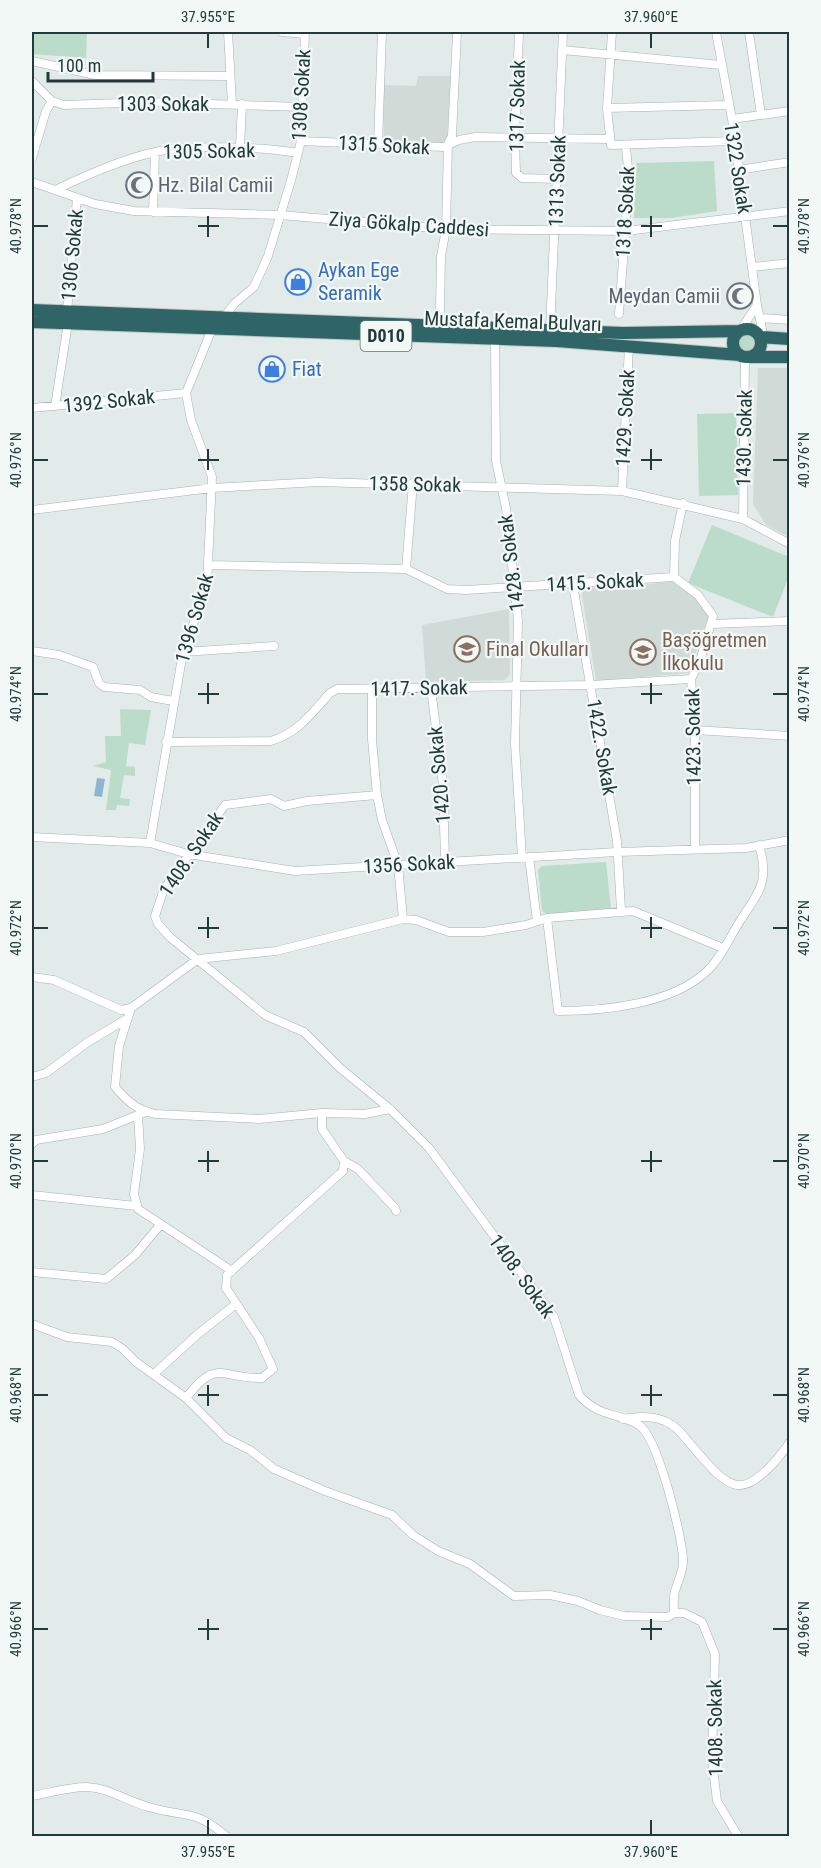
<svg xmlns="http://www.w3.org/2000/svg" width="821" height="1868" font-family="'Roboto Condensed',sans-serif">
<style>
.built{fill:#d0dbd8}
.green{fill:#bbdccb}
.water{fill:#8cb5ce}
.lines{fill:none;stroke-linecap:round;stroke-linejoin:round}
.minor-casing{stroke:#a5b3b1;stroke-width:9}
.highway-casing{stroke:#c1c8c8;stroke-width:14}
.minor{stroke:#fff;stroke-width:8}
.highway{stroke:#2f6566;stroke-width:12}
.ticks{fill:none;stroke:#223b3a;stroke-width:2}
.labels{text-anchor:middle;stroke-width:4.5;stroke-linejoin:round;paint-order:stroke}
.shield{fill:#f2f8f6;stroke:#607472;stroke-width:1.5}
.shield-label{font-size:18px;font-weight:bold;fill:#223b3a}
.street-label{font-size:20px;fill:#223b3a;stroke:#f2f8f6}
.worship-label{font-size:20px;fill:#5b616d;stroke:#f2f8f6;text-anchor:start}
.shop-label{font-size:20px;fill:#366cbe;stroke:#f2f8f6;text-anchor:start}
.education-label{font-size:20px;fill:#785e54;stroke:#f2f8f6;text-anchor:start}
.neatline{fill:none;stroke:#223b3a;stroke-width:2}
.ticks-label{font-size:15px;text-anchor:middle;fill:#223b3a}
</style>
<rect width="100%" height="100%" fill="#e2ebe9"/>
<path class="built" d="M418,76H451L447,139L445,143L384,140L383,85L416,86Z
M758,368H789V537L766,525L753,504Z
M674,581L696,597L709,614L689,673L596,681L582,595L583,588L636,586Z
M509,609L510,674L505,680L426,682L422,625Z"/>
<path class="green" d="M32,32H87L86,58L32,54Z
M714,161L717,211L672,218H634L636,163Z
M739 343a8 8 0 1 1 16 0a8 8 0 1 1-16 0Z
M736,413L738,495L699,496L697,414Z
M712,525L789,557V576L773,617L688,583Z
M120,709L151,710L145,745L129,743L126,766L135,767V776L124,775L120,798L130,799L129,806L117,805L116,810H106L111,770L93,766L106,762L105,736H121Z
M606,862L611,909L547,914L542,911L538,870L542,866Z"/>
<path class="water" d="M97,778L105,779L102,797L94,796Z"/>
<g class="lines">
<g class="minor-casing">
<path id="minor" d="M228,32L232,104
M282,32L305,34
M519,32L515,139L516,173L522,178L557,179
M612,32L607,108L611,145L734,141
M716,32L732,119L757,305
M749,32L761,115
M562,50L721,65
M32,61L95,75L230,76
M32,81L52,101L64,105L150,102L303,107
M607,108L727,105
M732,119L790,111
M301,141L444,147L459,140L475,137L608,139
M378,144L382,32
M240,148L242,104
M32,158L46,111L52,101
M738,170L790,162
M32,182L95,204L134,211L280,215L446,229L626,231L790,211
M55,190C87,175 120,160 155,152C187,144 264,147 298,153
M153,212L155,152
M753,267L790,263
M67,311L77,198
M440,311L441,256L446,229L448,144L452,136L457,32
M619,314L629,179L626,147
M223,318L235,303L254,287L268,256L292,177L301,141L305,32
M760,318L790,320
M550,330L563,32
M740,331L757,305L762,329L760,337
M495,340L496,461L506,508L518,621L515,744L522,858
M55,406L68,323
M32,408L186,393
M622,491L629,346
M683,503L675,541L674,577L698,595L713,616L700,661L691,679L695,730V849
M32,510L212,488L318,482L622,491L743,519L790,544
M743,519L745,357
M209,565L406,569L447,589L466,590L674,577
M406,569L413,483
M573,585L617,841L621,910
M712,624L790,621
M32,651L59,655L93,667L99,683L104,687L140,690L151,697L173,701
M183,652L274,646
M431,688L443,785L445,862
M372,689V739L377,795L382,820L398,865L403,919
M695,730L790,736
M166,742L271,741C298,733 312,713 330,693L337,689L591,685L691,679
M377,795L307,801L284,806L271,799L225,805L164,889L155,916L158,924L171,938L265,1015L304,1032L340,1068L390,1109L429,1148L554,1317L579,1395C598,1417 616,1412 639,1425C658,1437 682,1536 683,1559C684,1570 678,1581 675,1591C673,1598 674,1606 674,1613H684L702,1622L715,1654L712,1760L717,1801L738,1836
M32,837L150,843L188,854L295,871L617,852L746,848L790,840
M150,843L183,652L207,586L212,477L191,420L186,393L212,329
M529,857L537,921
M547,918L558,1011C604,1011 673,1004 707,971C721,958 730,937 740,921C759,892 770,882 759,845
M32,977L54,980L121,1010L131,1008L198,959L276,951L403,919L416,920L449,932H483L526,925L547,918L633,911L723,948
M131,1008L119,1046L115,1087C128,1102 136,1109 155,1114L259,1119L322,1113L365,1114L390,1109
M32,1077L46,1073L88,1042L128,1018
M138,1115L140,1149L134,1194L138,1209L232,1271
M32,1144L36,1140L103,1129L143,1113
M344,1161L358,1169L395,1208L396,1211
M32,1195L136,1206
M32,1272L106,1279L135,1255L161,1224
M32,1324L67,1337L112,1342L123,1349L136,1362L186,1398L226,1438L250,1450L274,1469L325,1491L392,1515L413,1535L438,1551L470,1564L514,1596L550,1595L578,1601L600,1610L624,1616L668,1617L674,1613
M155,1373L198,1334L236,1304
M186,1398C218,1357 220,1379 262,1378L273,1369L259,1338L226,1288L227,1275L343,1171L344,1161L322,1129V1113
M623,1419C639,1416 658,1415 672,1425C680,1430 686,1439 692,1446C703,1458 720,1482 737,1485C756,1488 781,1455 790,1442
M32,1796C49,1793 69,1787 87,1787C110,1788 128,1802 149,1807C186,1818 193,1808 226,1836"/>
</g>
<g class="highway-casing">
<path id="highway" d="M32,310L623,333L740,331
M32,322L557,341L740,355
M733 343a14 14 0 1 1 28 0a14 14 0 1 1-28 0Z
M760,337L790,339
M750,357H790"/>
</g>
<use href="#minor" class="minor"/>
<use href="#highway" class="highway"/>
</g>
<path class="ticks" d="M208,33V48M651,33V48M208,216V237M651,216V237M33,226H48M198,226H219M641,226H662M773,226H788M208,449V470M651,449V470M33,460H48M198,460H219M641,460H662M773,460H788M208,683V704M651,683V704M33,694H48M198,694H219M641,694H662M773,694H788M208,917V938M651,917V938M33,928H48M198,928H219M641,928H662M773,928H788M208,1151V1172M651,1151V1172M33,1161H48M198,1161H219M641,1161H662M773,1161H788M208,1385V1406M651,1385V1406M33,1395H48M198,1395H219M641,1395H662M773,1395H788M208,1619V1640M651,1619V1640M33,1629H48M198,1629H219M641,1629H662M773,1629H788M208,1820V1835M651,1820V1835"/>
<defs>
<g id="mosque-ring" transform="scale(1.35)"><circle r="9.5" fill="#f2f8f6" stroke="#6b7280" stroke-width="1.5"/><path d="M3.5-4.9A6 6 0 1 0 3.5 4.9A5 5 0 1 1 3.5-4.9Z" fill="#6b7280"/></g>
<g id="shop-ring" transform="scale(1.35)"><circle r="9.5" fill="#f2f8f6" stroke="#3f7fe0" stroke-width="1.5"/><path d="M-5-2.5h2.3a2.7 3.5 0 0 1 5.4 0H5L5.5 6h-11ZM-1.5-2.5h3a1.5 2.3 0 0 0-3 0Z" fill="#3f7fe0"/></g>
<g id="school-ring" transform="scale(1.35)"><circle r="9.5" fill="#f2f8f6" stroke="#8d6e63" stroke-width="1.5"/><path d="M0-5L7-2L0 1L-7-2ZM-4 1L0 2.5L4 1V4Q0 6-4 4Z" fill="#8d6e63"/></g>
</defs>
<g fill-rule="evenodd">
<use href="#mosque-ring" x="139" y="185"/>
<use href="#shop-ring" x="298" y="282"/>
<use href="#mosque-ring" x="740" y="296"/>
<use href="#shop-ring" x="272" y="369"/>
<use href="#school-ring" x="467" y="649"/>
<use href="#school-ring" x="643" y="652"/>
</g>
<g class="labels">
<rect class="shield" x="360.5" y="321" width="51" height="30" rx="4.5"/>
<g class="shield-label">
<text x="386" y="342">D010</text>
</g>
<g class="street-label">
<text transform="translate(301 95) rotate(-87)" y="7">1308 Sokak</text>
<text x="163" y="111">1303 Sokak</text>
<text transform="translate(517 106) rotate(-89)" y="7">1317 Sokak</text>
<text transform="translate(384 145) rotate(3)" y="7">1315 Sokak</text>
<text transform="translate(209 151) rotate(-1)" y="7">1305 Sokak</text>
<text transform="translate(738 168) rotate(81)" y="7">1322 Sokak</text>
<text transform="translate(557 181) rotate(-88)" y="7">1313 Sokak</text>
<text transform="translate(625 212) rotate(-87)" y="7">1318 Sokak</text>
<text transform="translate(409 224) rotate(4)" y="7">Ziya Gökalp Caddesi</text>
<text transform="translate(72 255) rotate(-85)" y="7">1306 Sokak</text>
<text transform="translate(513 321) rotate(2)" y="7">Mustafa Kemal Bulvarı</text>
<text transform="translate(109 401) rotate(-6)" y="7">1392 Sokak</text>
<text transform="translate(625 418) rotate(-87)" y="7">1429. Sokak</text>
<text transform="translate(744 438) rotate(-89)" y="7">1430. Sokak</text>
<text transform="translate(415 484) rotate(1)" y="7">1358 Sokak</text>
<text transform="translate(511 563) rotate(-97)" y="7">1428. Sokak</text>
<text transform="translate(595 582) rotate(-3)" y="7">1415. Sokak</text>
<text transform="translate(194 618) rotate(-74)" y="7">1396 Sokak</text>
<text transform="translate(419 688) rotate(-1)" y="7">1417. Sokak</text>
<text transform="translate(693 737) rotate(-91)" y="7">1423. Sokak</text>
<text transform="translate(602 747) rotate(80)" y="7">1422. Sokak</text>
<text transform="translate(439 775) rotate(-95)" y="7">1420. Sokak</text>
<text transform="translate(191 854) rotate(-56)" y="7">1408. Sokak</text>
<text transform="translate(409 864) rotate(-3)" y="7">1356 Sokak</text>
<text transform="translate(522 1276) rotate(54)" y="7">1408. Sokak</text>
<text transform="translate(715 1728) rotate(-91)" y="7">1408. Sokak</text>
</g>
<g class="worship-label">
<text x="158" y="192">Hz. Bilal Camii</text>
<text x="720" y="303" text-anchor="end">Meydan Camii</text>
</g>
<g class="shop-label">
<text x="318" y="277">Aykan Ege<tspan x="318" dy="23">Seramik</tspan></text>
<text x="292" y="376">Fiat</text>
</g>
<g class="education-label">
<text x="662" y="647">Başöğretmen<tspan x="662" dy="23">İlkokulu</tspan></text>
<text x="486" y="656">Final Okulları</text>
</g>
</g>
<rect width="821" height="1868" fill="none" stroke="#f2f8f6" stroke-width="66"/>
<path d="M48 72v9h105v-9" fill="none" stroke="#223b3a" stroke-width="3"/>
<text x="57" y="72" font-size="18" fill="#223b3a" stroke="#f2f8f6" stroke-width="4.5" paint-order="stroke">100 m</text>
<rect x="33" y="33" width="755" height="1802" class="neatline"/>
<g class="ticks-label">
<text x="208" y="22">37.955°E</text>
<text x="651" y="22">37.960°E</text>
<text transform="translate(16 226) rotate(-90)" y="5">40.978°N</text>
<text transform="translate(804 226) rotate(-90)" y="5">40.978°N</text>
<text transform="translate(16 460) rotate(-90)" y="5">40.976°N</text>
<text transform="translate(804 460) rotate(-90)" y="5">40.976°N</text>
<text transform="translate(16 694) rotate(-90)" y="5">40.974°N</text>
<text transform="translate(804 694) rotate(-90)" y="5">40.974°N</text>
<text transform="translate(16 928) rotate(-90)" y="5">40.972°N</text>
<text transform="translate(804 928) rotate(-90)" y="5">40.972°N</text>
<text transform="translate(16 1161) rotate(-90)" y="5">40.970°N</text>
<text transform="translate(804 1161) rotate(-90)" y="5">40.970°N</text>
<text transform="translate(16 1395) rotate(-90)" y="5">40.968°N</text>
<text transform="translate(804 1395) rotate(-90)" y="5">40.968°N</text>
<text transform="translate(16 1629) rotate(-90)" y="5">40.966°N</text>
<text transform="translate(804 1629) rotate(-90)" y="5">40.966°N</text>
<text x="208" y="1857">37.955°E</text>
<text x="651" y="1857">37.960°E</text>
</g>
</svg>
